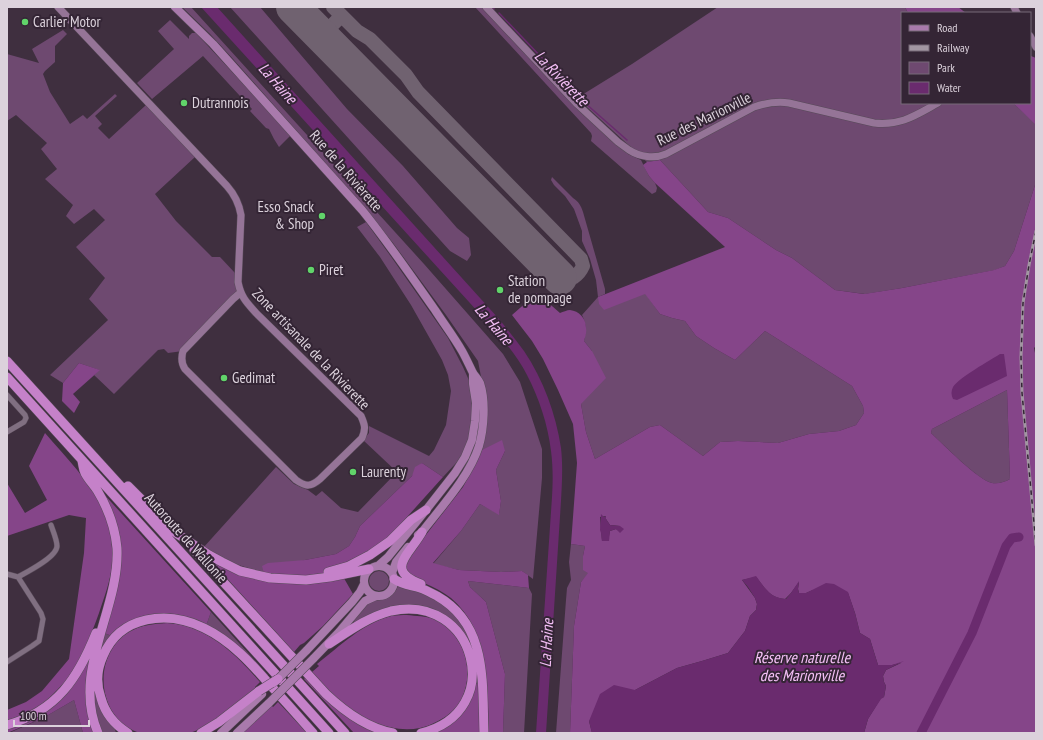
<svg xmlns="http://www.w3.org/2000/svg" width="1043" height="740" font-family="'PT Sans Narrow',sans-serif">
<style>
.green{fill:#6e4970}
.forest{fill:#854589;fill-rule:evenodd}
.water{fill:#6a2b6e}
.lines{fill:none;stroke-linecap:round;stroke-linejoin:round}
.stream{stroke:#6a2b6e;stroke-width:1.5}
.river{stroke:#6a2b6e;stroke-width:9}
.taxiway{stroke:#706270;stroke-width:14}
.runway{stroke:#706270;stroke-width:34}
.street-casing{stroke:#584b59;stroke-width:6}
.secondary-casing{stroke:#584b59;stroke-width:8}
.primary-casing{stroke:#584b59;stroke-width:9}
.highway-casing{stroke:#584b59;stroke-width:10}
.street{stroke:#806f81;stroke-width:5}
.secondary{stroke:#957497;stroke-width:7}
.primary{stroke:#a97aac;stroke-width:8}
.highway{stroke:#c581c9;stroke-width:9}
.rail-casing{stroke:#a296a2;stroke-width:3}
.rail{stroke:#342535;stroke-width:1.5;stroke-dasharray:4.5;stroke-linecap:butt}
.primary-bridge-casing{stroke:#584b59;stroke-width:9;stroke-linecap:butt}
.highway-bridge-casing{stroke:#584b59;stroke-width:10;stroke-linecap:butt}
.primary-bridge{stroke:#a97aac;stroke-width:8}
.highway-bridge{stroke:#c581c9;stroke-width:9}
.poi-dot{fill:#61d46a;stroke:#342535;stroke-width:1.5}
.labels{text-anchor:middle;stroke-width:4;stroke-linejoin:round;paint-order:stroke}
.poi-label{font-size:15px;fill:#dcd2dc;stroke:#342535;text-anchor:start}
.street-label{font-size:15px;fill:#dcd2dc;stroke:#342535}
.water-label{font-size:16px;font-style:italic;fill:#f5c0f7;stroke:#342535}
</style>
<rect width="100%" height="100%" fill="#3f2f3f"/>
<path class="green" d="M182,7H191L424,264L503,354L520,382L542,449V478L533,579L522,571L501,572L459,570L433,564L461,531L480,504L499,514L501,501L496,470L505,451L482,450L487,408L478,361L446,315L393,243L362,205L233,59L210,34Z
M230,7H260L347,109L403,166L457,228L469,238L471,255L467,261L450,251Z
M475,7H481L573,105L628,154L641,160L649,176L655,183L657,188L656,192L652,194L591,141L592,136L591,133Z
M718,7H905L908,13H902V103H1013L1034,122L1036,125V182L1014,251L1005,266L995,270L902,288L865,294L835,290L792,258L776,250L728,218L708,212L660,160L647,162L577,98L632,64Z
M170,20L189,39V36L192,33H196L291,135L279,147L274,139L269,129L266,128L250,111L252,109L203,56L152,99L137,83L174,49L158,31Z
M63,30L67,34L55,46V62L45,71L43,74L50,92L70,124L83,115L87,119L115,94L117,96L95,116L102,124L98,128L109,139L146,105L195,157L155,194L176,221L212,257H220L235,273L238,295L183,351L168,353L164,349L158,350L114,394L94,375L99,370L79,363L63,383L50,375L108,320L89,299L105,278L76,247L105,220L94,209L74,224L66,216L73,205L45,179L57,169L41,149L47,143L16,115L7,121V54L39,63L32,49Z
M552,177L573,198C579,202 581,206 583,212L605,289V294L598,297L645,293L660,314L672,318L685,321L696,336L714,348L735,360L765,331L852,386L863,406L864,413L856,425L839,431L809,434L778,443L738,441L720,442L703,456L660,425L650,427L595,459L586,432L581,404L592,351L584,341C586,330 587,325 582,315L598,297L596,280L590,259L582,241V231L574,209L565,196L554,185L551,180Z
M366,222L392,258L448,338L463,367L472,387L474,417L471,433L465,450L458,461L443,477L422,463L412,476L360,526L355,537L349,546L336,554L305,560L264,573L229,562L203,548L276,467L294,484L308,490L316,496L322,491L341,508L358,512L397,472L363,440L369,433V426L429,456L434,450L446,425L451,391L448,375L442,360L411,305L380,257L357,227Z
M1007,390L1010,479C1005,482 998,484 992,483C978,480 943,444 931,433L932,429Z
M571,544L585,546L583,556L589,573L581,582L574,626L570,733H556L566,600L567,588L571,580L569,562Z
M369 581a10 10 0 1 1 20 0a10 10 0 1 1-20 0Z
M468,581L529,588L532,594L524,733H503L505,674L486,602L470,587Z
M398,586L426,594L445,605L458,617L473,646L479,683L474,684L464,636L418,608L356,623L352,620C356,615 361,607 367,603C380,595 389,605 398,586Z
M211,612L268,675L266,677L206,626Z
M104,633L112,636L96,679L114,726L116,733H102L96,719L93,689Z
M74,700L83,733H9L43,718Z"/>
<path class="forest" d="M905,7H958L966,13H908Z
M1031,56L1036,58V125L1013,103H1030V57Z
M660,160L708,212L728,218L776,250L792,258L835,290L864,294L902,288L994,270L1005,266L1014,251L1036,182V346L1034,348L1036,358V733H864L868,719L881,698L884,697L886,686L884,682L883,676L886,670L901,663L892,665H878L870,639L860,633L855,613L848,593L813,590L806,593H799L798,589L799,582L791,593L785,599C770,598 765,588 756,577L742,580L755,598L757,604L756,610L750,616L745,631L728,653L702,661L677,668L635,690L589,721L592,733H570L574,626L581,582L588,573L583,570V556L585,546L571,544L577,463L573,424L558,390L543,359L532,341L512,315L537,293L560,313C563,312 567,310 570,310C579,311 586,318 586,328C587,332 585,337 584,341L592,351L606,378L581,404L586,432L595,459L650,427L660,425L703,456L720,442L738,441L778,443L809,434L839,431L856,425L864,413L863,406L852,386L765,331L735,360L714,348L696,336L685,321L672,318L660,314L645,294L604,310L599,304L598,297L725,247L655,183L649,176L643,165L647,162ZM1007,390L1010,479C1005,482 998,484 992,483C978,480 944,445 931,433L932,429ZM606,516V519L610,525L620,526L619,531L616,529L610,531L609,536L602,541L600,517Z
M79,363L100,370L73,394L80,402L74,413L62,401L63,383Z
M45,433C70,462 101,492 110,530C112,542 113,555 112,566C110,582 104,598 99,613C87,646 73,680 45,703C37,710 18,718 7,720V710L26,702L42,691L69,659L84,553L86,518L69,515L7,536V483L25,513L47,500L29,466Z
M502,440L505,451L496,470L501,501L499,515L480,504L461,531L433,563L459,570L501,572L522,571L528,575L529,588L468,581L470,587L486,602L505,674L503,733H489C487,687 490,631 451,598C443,592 434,587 424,583C421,581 416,580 413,578C410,576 408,571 405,568L408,558L463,487L482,450Z
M422,463L443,477L389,537L378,545L356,558L339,565L341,573L353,594L323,626L304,643L300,645L294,652L212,562L264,573L262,566L268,563L305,560L336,554L349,546L355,537L360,526L412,476L415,467Z
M102,492L211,612L206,626L163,615L112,636L104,633L120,559Z
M407,615C416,616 426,616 434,619C464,633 476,671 461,700C455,711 445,718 434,723C430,725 425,727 420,728C394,733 367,722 346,706C333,696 323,684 312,672L319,666L317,664C340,646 363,623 391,616C396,615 402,615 407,615Z
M167,623C172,623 177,624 182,625C215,633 239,658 260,682L255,687L256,689C237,704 212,727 189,733C176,733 164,733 152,733C147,733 141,734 137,732C96,716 92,655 129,632C141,625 153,624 167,623Z
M90,656C87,684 82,707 94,733H83L74,700L43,718L7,733V727L31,717Z
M306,677L383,733H354L304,679Z
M479,683L481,733H429L445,726L474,684Z
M278,702L307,733H243L271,705L273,707Z"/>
<path class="water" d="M201,7H217L499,319C507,329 516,340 524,351C543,379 556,414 561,448C563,465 562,483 561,501L546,733H536L552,497C553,482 553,466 551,451C548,425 539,398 527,375C520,361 509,347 499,335Z
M1000,354H1004L1007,376L957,400L953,399C951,395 951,391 953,387C960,377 989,361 1000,354Z
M601,514L604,517L606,516V519L610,525L620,526L624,529L620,533L616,529L610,531L609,541H602L601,533L600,530Z
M756,576C765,588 770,598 786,599L791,593L799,581L798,589L799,593H806L826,583L834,584L848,592L855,613L860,633L870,639L878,665H892L904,661L886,670L883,676L884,682L886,686L884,697L881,699L868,719L864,733H592L589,721L600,694L614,685L635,690L677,668L702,661L728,653L745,631L750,616L756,610L757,604L755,598L748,587L742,580Z"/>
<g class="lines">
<path class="stream" d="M493,7L494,9
M499,13L585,103L627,140"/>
<path class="river" d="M921,733L972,633L1006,546L1012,538L1019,537"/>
<path class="taxiway" d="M333,7L357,31L370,39L406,75L418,92L581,259L583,266C579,275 570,283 560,278
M322,36L341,16"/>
<path class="runway" d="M293,7L560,278"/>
<g class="street-casing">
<path id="street" d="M7,395L25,415L26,418L24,422L7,432
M7,574L18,577L41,613L43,619L39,641L32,646L7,662
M18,577C27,572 57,557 57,546C57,540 53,531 51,525"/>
</g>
<g class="secondary-casing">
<path id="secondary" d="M58,7L227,186C235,195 239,203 241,215L238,282C241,297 246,302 256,313L361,416C365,425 366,429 362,438L320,479C311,487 306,487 296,480L185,369C181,363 181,358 183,351L233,299L240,293
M486,7L577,104L618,142L629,150C640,157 654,159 666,154L754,107C766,103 777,101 789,103L874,123C901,126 916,115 938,103
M1014,7L1017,13
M1030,36L1036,47"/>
</g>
<g class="primary-casing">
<path id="primary" d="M175,7L213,44L362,210C388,242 411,276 435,310C444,324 454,337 462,351C466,358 469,365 473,373C475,376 478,379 480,383C486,401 484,428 479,446C469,477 442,506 422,532L418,535
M379,565L388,557L426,510L455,473L465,457L472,440L475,421L476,403L473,384V373
M364 581a15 15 0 1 1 30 0a15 15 0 1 1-30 0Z
M392,573L396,562L408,547
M306,651L352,602L360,592L364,584
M313,659L339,632L365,601L376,596
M221,733L262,694
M237,733L269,703"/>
</g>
<g class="highway-casing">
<path id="highway" d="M7,361L345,733
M7,377L329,733
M82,461C83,465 83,469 85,473C88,479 93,484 97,490C108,508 115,527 117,548C120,610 71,671 98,733
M128,486L173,531L209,555L222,562L240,571L270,578L306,580L330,577L369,569
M194,550L326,694C345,712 367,728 393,733
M328,572L349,566L370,555L390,541L411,520L426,510
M394,579C403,585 410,585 420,588C426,590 431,593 437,596C488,625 482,682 484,733
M421,584C383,570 411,553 422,532
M329,644C349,631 368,617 391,611C475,592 508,712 421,733
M7,725C57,711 78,678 96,633
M128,733C115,725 105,713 101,698C96,684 97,669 103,656C120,615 168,610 204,628C231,641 251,663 270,685C285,701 299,717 313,733
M201,733L219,722L259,691"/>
</g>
<use href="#street" class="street"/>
<use href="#secondary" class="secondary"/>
<use href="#primary" class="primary"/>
<use href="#highway" class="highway"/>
<g class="rail-casing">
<path id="rail" d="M1036,231L1029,265L1023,303L1021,357L1022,393L1036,545"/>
</g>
<use href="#rail" class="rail"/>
<g class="primary-bridge-casing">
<path id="primary-bridge" d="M274,683L306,651
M269,703L313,659"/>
</g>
<g class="highway-bridge-casing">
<path id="highway-bridge" d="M259,691L278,679"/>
</g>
<use href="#primary-bridge" class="primary-bridge"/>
<use href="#highway-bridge" class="highway-bridge"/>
</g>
<g class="poi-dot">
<circle cx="25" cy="22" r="4"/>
<circle cx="184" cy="103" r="4"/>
<circle cx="322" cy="216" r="4"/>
<circle cx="311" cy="270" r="4"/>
<circle cx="500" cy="290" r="4"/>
<circle cx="224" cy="378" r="4"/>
<circle cx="353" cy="472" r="4"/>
</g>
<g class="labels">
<g class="poi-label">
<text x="33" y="27">Carlier Motor</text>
<text x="192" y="108">Dutrannois</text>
<text x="314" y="212" text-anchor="end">Esso Snack<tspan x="314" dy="17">&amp; Shop</tspan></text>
<text x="319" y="275">Piret</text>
<text x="508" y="286">Station<tspan x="508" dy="17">de pompage</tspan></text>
<text x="232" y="383">Gedimat</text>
<text x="361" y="477">Laurenty</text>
</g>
<g class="street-label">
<text transform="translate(704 119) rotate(-26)" y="5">Rue des Marionville</text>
<text transform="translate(346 171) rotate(49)" y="5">Rue de la Rivièrette</text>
<text transform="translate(311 349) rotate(46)" y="5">Zone artisanale de la Rivierette</text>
<text transform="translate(186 538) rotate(48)" y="5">Autoroute de Wallonie</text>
</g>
<g class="water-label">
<text transform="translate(562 78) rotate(46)" y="6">La Rivièrette</text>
<text transform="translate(278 83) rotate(48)" y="6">La Haine</text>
<text transform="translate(494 324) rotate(49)" y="6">La Haine</text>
<text transform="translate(546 643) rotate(-87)" y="6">La Haine</text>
<text x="802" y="663">Réserve naturelle<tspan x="802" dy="18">des Marionville</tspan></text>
</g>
</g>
<rect width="1043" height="740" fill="none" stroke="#dcd2dc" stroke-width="16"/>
<rect x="901" y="12" width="130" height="92" fill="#342535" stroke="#776a78"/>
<rect x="909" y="25" width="20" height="6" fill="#a97aac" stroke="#776a78"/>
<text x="937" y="32" font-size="12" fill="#dcd2dc">Road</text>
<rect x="909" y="45" width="20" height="6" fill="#a296a2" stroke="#776a78"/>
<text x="937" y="52" font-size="12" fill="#dcd2dc">Railway</text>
<rect x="909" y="62" width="20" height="12" fill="#6e4970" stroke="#776a78"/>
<text x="937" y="72" font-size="12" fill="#dcd2dc">Park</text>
<rect x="909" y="82" width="20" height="12" fill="#6a2b6e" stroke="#776a78"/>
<text x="937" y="92" font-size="12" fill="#dcd2dc">Water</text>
<path d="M14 720v6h75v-6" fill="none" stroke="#dcd2dc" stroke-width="2"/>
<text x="20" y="720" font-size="12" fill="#dcd2dc" stroke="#342535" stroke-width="3" paint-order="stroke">100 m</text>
</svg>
